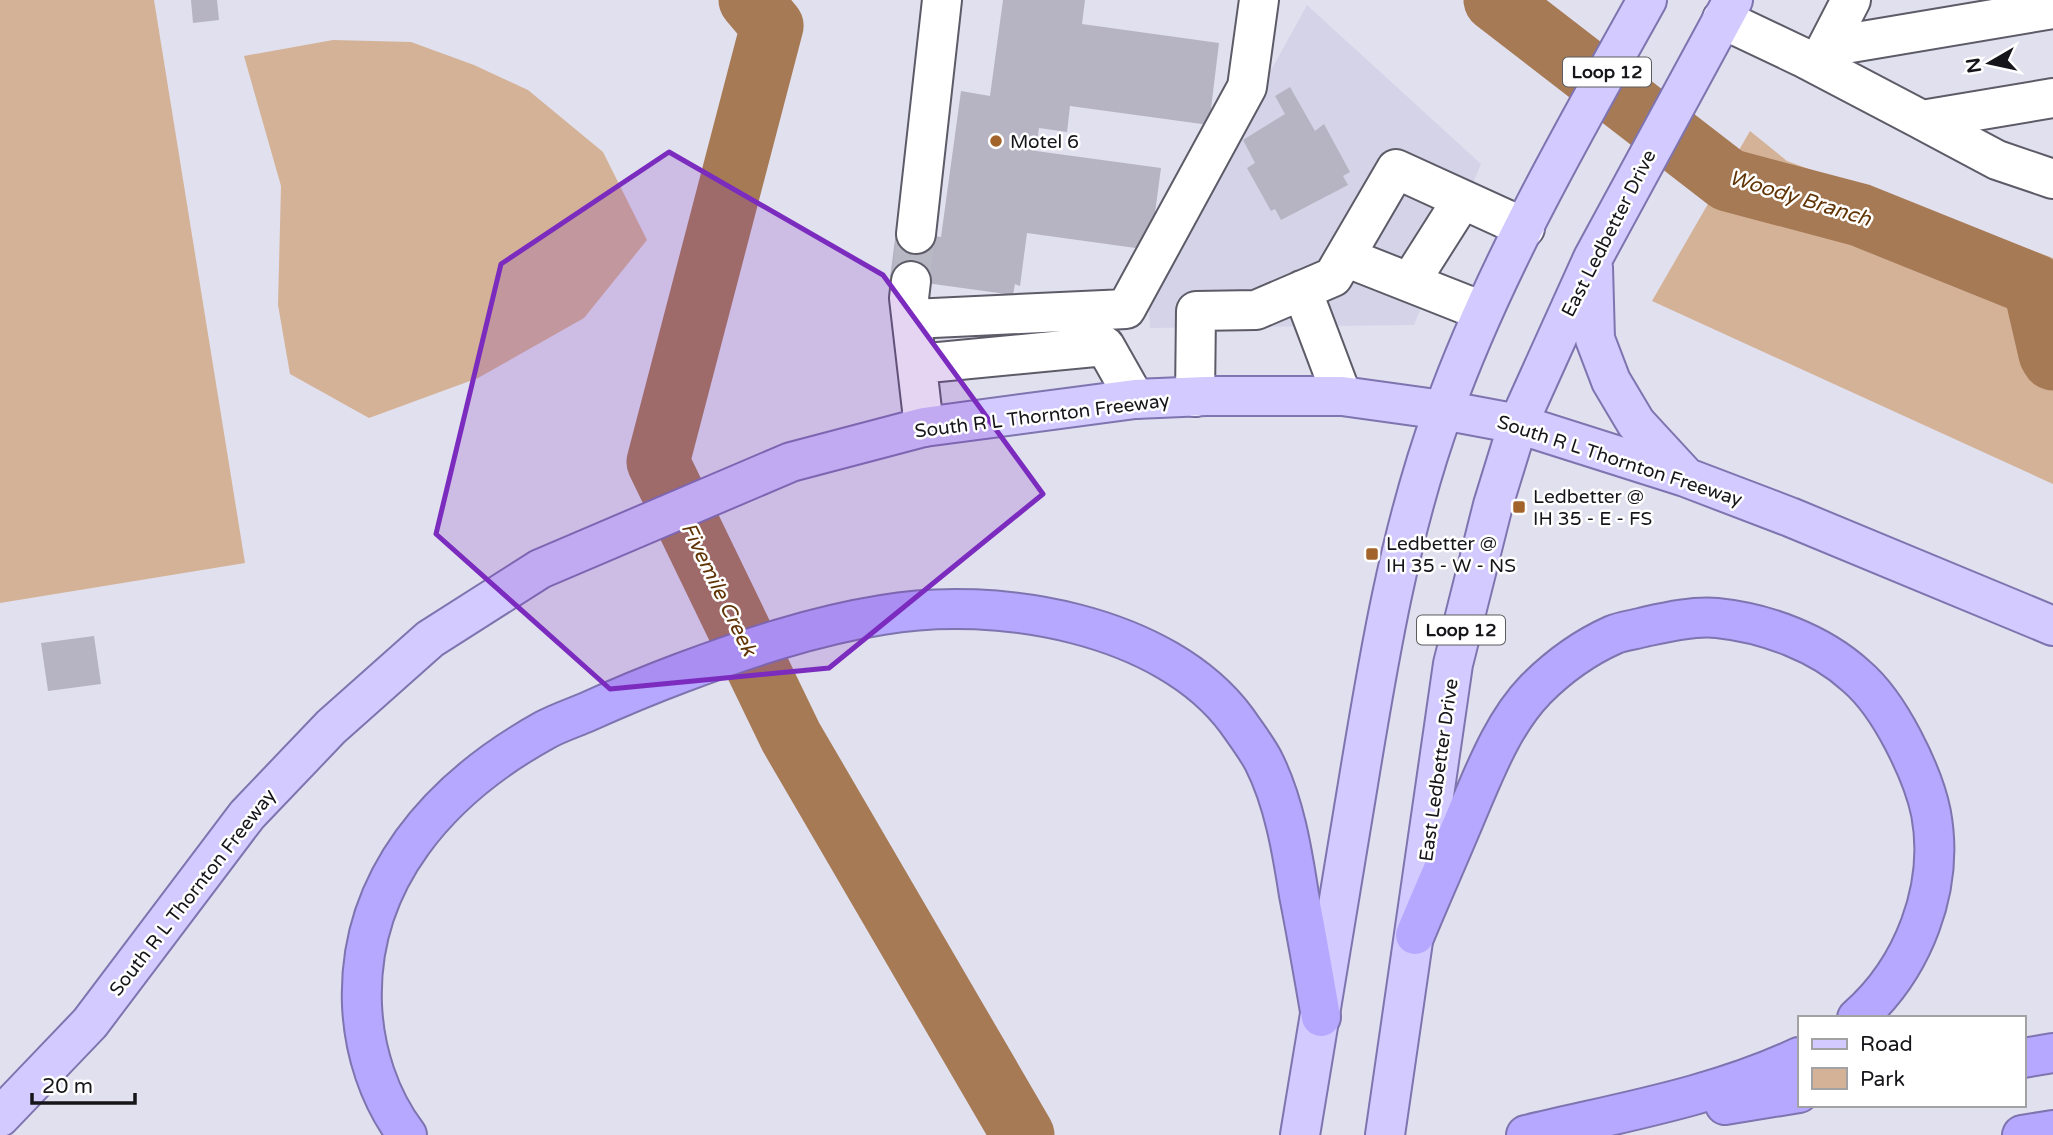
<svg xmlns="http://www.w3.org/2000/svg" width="2053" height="1135" font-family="'Varela Round',sans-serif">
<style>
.built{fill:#d5d3e8}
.green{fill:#d4b297}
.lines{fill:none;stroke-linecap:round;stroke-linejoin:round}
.river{stroke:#a77a56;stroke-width:63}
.building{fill:#b6b4c2}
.minor-tunnel{stroke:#b8b7c4;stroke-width:38;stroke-dasharray:38 19;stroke-linecap:butt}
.minor-casing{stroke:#5c5b67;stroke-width:42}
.major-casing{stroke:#7e74af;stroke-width:42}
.highway-casing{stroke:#7e74af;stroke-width:42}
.minor{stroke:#fff;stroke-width:38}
.major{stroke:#d3caff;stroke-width:38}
.highway{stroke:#b6a7ff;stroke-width:38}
.marked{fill:#7b2cbf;fill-opacity:0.2;stroke:#7b2cbf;stroke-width:5;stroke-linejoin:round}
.poi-dot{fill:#a3642b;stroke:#fff;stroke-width:2.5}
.labels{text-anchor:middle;stroke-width:5;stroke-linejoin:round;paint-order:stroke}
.shield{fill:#fff;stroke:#5c5b5f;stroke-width:2}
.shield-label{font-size:18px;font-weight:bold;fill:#16151a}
.poi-label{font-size:19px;fill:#16151a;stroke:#fff;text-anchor:start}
.street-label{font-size:19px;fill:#16151a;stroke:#fff}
.water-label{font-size:21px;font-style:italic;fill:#613406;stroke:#fff}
</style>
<rect width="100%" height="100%" fill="#e1e0ee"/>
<path class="built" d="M1307,5L1481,164L1414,325L1150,328L1148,293Z"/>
<path class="green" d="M0,0H154L245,563L0,603Z
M333,40L411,42L474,65L528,90L603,152L647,240L584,318L478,378L369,418L290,374L278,305L281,186L244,56Z
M1750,131L1787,161L2053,258V484L1652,301Z"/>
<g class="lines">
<path class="river" d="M750,0L772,26L658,462L791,737L1023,1135
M1495,0L1728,180L1860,215L2034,285L2050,354L2053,359"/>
</g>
<path class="building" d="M191,0H217L219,20L193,23Z
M1003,0H1085L1082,24L1219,43L1209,125L1070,106L1067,132L1039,128L1036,151L1161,168L1150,250L1027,233L1020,286L1015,284L1013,295L890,278L896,231L941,237L961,91L990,96Z
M1290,87L1315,131L1324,124L1350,172L1343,176L1348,185L1281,220L1275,209L1271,211L1247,168L1255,163L1243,140L1285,114L1275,96Z
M94,636L101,684L48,691L41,643Z"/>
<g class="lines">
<path class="minor-tunnel" d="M911,281L916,234"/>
<g class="minor-casing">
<path id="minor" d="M1722,19L1802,57L1922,120L2053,98
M1827,47L2053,9
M1818,64L1851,0
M1922,120L1997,160L2053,179
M916,234L942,0
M1345,257L1482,311
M911,281L909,298L924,427
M1410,282L1462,200
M1302,290L1342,396
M912,319L1126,309L1247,87L1259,0
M918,364L1105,346L1135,399
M1195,397L1196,311L1256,310L1333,277L1396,169L1525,228"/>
</g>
<g class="major-casing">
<path id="major" d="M1593,267L1595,339L1611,381L1636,423L1684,475
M0,1117L90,1023L247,815L331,727L430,639L540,569L791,462L924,427L1135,399L1206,396H1342L1443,410L1518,424L1685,477L1790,517L2053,626
M1300,1135C1320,1020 1339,905 1357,790C1378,662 1399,532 1444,409C1495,268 1574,131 1647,0
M1385,1135L1453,664L1493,505L1518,424L1593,258L1733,0"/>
</g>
<g class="highway-casing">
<path id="highway" d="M1415,935C1432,894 1450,854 1467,813C1485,771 1503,723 1536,689C1558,667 1584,648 1613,635C1622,631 1634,630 1644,627C1667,622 1693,616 1717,618C1766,623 1820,643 1856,676C1876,693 1891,717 1903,740C1915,763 1926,788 1931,813C1945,888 1913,969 1857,1018
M2023,1058L2053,1053
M1725,1105L1799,1093
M407,1135C379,1098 364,1051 362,1005C357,880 440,788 545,730C558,723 573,718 587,712C618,698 649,685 681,673C745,649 813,626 882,615C996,595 1165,623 1237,721C1246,734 1256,747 1263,760C1284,801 1292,850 1299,895C1307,935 1314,976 1321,1017
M1526,1135C1618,1113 1714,1097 1799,1057
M2022,1135L2053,1130"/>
</g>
<use href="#minor" class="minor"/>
<use href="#major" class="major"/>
<use href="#highway" class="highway"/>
</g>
<path class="marked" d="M669,152L883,275L1043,494L829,668L610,689L436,534L501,264Z"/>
<g class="poi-dot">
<circle cx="996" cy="141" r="7"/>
<rect x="1512" y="500" width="14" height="14" rx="3.5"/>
<rect x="1365" y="547" width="14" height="14" rx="3.5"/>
</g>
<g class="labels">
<g class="shield">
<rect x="1563" y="57.5" width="88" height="29" rx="5"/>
<rect x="1417" y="615.5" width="88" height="29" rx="5"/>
</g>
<g class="shield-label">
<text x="1607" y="78">Loop 12</text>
<text x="1461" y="636">Loop 12</text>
</g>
<g class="poi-label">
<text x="1010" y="148">Motel 6</text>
<text x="1533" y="503">Ledbetter @<tspan x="1533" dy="22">IH 35 - E - FS</tspan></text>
<text x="1386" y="550">Ledbetter @<tspan x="1386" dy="22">IH 35 - W - NS</tspan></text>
</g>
<g class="street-label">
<text transform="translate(1608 233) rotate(-63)" y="7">East Ledbetter Drive</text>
<text transform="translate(1042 415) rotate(-7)" y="7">South R L Thornton Freeway</text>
<text transform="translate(1620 460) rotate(18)" y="7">South R L Thornton Freeway</text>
<text transform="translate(1438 770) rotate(-82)" y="7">East Ledbetter Drive</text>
<text transform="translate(192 892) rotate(-52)" y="7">South R L Thornton Freeway</text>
</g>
<g class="water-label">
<text transform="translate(1800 198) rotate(17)" y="7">Woody Branch</text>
<text transform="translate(719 589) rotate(64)" y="7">Fivemile Creek</text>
</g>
</g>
<rect x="1798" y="1016" width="228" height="91" fill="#ffffff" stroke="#a2a1a3" stroke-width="2"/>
<rect x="1812" y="1039" width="35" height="10" fill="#d3caff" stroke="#a2a1a3" stroke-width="2"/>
<text x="1860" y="1051" font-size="21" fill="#16151a">Road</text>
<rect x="1812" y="1068" width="35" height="21" fill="#d4b297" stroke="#a2a1a3" stroke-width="2"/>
<text x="1860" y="1086" font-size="21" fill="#16151a">Park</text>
<g transform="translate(1990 63) rotate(261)" stroke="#ffffff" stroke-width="5" paint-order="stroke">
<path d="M0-5L12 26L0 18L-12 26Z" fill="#16151a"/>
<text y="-10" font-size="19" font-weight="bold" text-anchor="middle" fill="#16151a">N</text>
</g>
<path d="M32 1093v10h103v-10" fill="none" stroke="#16151a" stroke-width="3.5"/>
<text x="42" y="1093" font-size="21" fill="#16151a" stroke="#ffffff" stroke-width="5" paint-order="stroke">20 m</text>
</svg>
